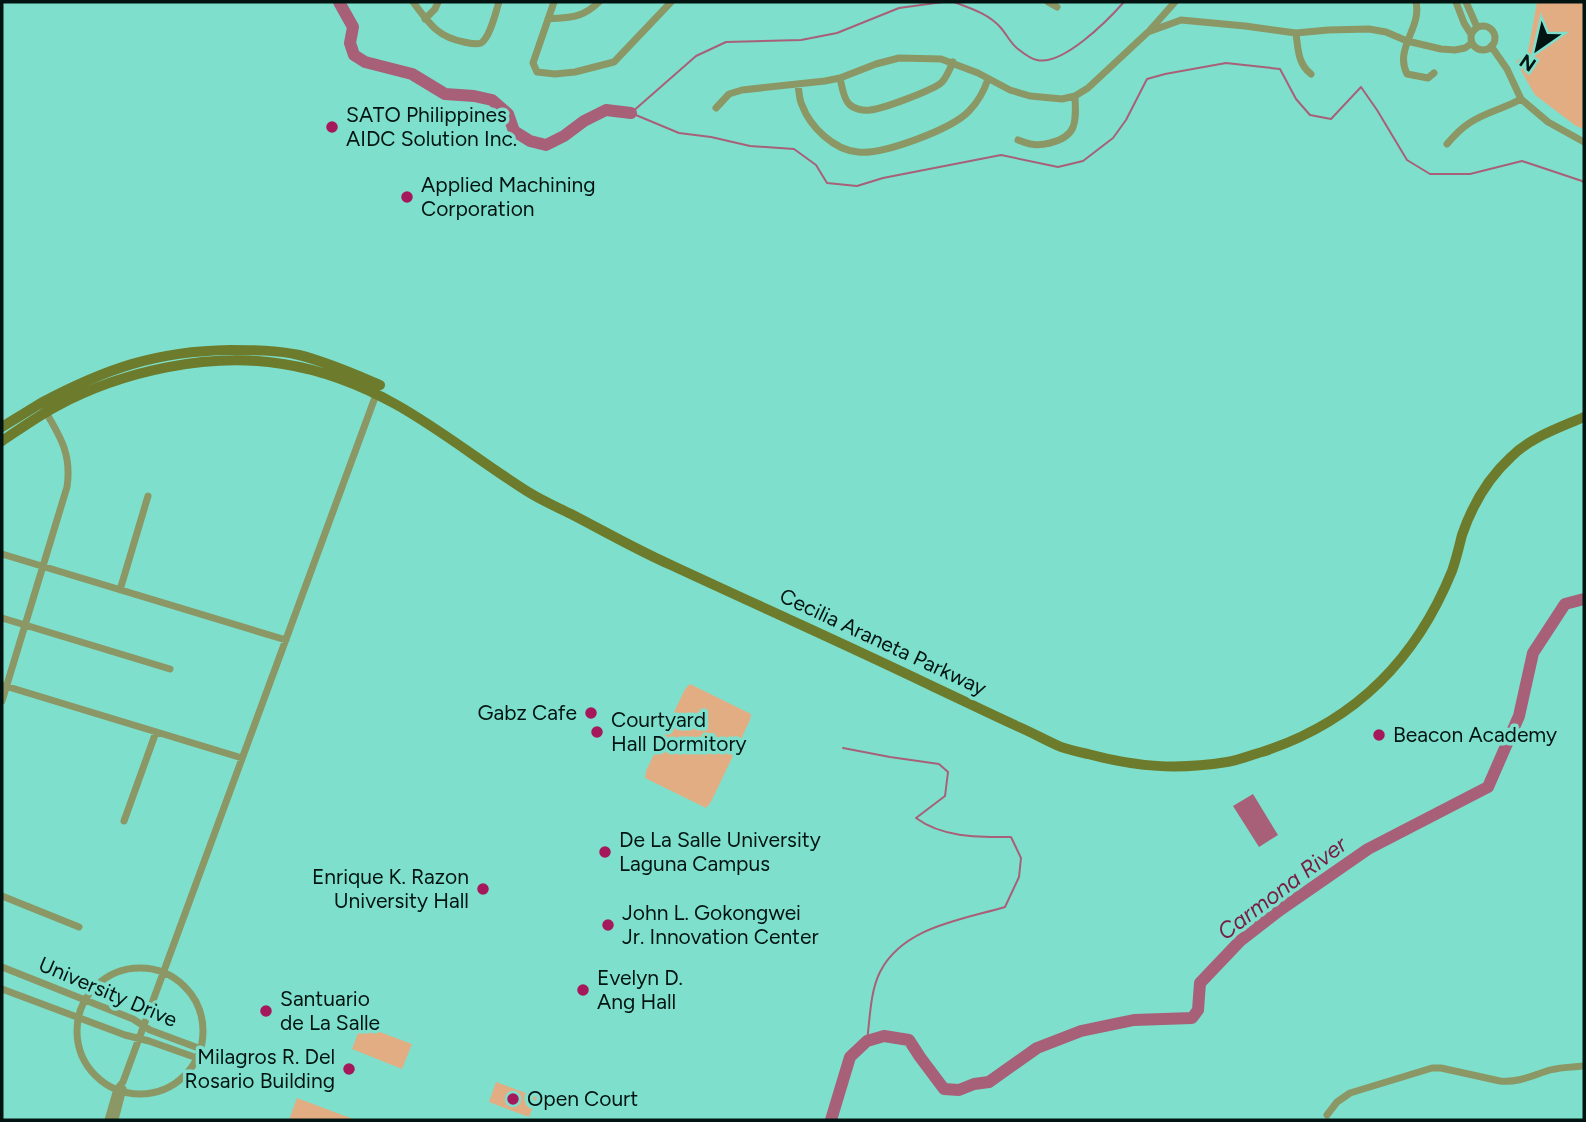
<svg xmlns="http://www.w3.org/2000/svg" width="1586" height="1122" font-family="Figtree,sans-serif">
<style>
.green{fill:#e2ad83}
.water{fill:#a86078}
.lines{fill:none;stroke-linecap:round;stroke-linejoin:round}
.stream{stroke:#a86078;stroke-width:2}
.river{stroke:#a86078;stroke-width:12}
.street{stroke:#8b9765;stroke-width:7}
.secondary{stroke:#6d7c2c;stroke-width:10}
.poi-dot{fill:#a5185b;stroke:#7ee0cc;stroke-width:2.5}
.labels{text-anchor:middle;stroke-width:7;stroke-linejoin:round;paint-order:stroke}
.poi-label{font-size:21px;fill:#011411;stroke:#7ee0cc;text-anchor:start}
.street-label{font-size:21px;fill:#011411;stroke:#7ee0cc}
.water-label{font-size:23px;font-style:italic;fill:#781e44;stroke:#7ee0cc}
</style>
<rect width="100%" height="100%" fill="#7ee0cc"/>
<path class="green" d="M1537,2H1584V129L1576,126L1535,95L1516,62L1528,51Z
M690,684L751,714L750,720L711,802L706,808L645,778L646,771L685,689Z
M361,1025L412,1044L402,1069L352,1049Z
M496,1082L537,1097L529,1117L489,1102Z
M297,1098L353,1119L357,1120H289Z"/>
<path class="water" d="M1253,794L1278,835L1259,847L1233,806Z"/>
<g class="lines">
<path class="stream" d="M943,2L899,8L837,33L801,40L726,42L696,56L631,113L679,133L711,137L750,146L794,149L816,165L827,183L857,186L883,178L1001,155L1058,167L1083,161L1113,138L1126,120L1147,79L1165,74L1226,63L1280,69L1296,99L1310,115L1331,119L1361,87L1377,110L1407,160L1430,174H1470L1522,161L1582,181L1584,183
M954,2C970,8 989,14 1001,28C1007,35 1011,44 1018,49C1023,53 1031,59 1037,60C1063,66 1108,20 1124,2
M843,748L890,757L939,764L948,772L945,796L916,818C943,838 979,837 1011,837L1021,858L1019,877L1005,907C961,920 903,927 880,972C870,992 870,1019 867,1041"/>
<path class="river" d="M339,2L353,27L350,43L354,55L365,62L412,74L445,94L474,96L492,100L508,114L514,131L530,141L546,145L564,136L584,121L606,110L631,113
M831,1120L850,1057L867,1041L884,1036L909,1040L920,1057L944,1089L959,1090L974,1084L989,1082L1037,1048L1081,1031L1134,1020L1192,1018L1198,1010L1200,983L1240,941L1280,910L1368,849L1488,787L1519,716L1533,653L1565,604L1584,599"/>
<path class="street" d="M413,2C429,23 437,37 464,42C469,43 476,45 481,43C490,38 496,11 499,2
M554,2L533,63L537,72L555,74L575,72L614,62L671,2
M1048,2L1057,7
M1416,2C1422,28 1394,48 1407,74L1428,78L1434,73
M1456,2L1464,23L1471,34
M1466,2L1477,27
M425,19L435,9L438,2
M548,19C571,17 581,19 599,2
M1471 38a12 12 0 1 1 24 0a12 12 0 1 1-24 0Z
M1150,30L1175,2
M1296,33C1298,49 1298,64 1311,74
M1491,46L1507,69L1521,99L1548,122L1584,142
M840,78C842,86 843,98 849,104C854,109 863,111 870,110C882,109 934,90 942,82C947,77 950,68 953,62
M798,84C799,91 799,99 802,105C810,127 834,150 858,152C883,155 952,129 969,111C978,102 984,91 988,79
M716,108L729,94L742,90L825,81L840,78L876,64L899,58L941,59L978,73L1010,90L1030,96L1062,99L1075,96L1088,88L1148,32L1181,20L1245,26L1296,33L1328,30L1369,29L1386,32L1407,41L1441,49L1455,50L1465,48L1472,43
M1018,140C1030,145 1038,146 1050,143C1078,136 1076,121 1075,96
M1447,144C1453,137 1460,129 1468,124C1484,112 1504,109 1521,99
M2,554L286,640
M120,590L148,496
M2,618L170,669
M2,685L242,758
M2,701L67,487C72,454 60,436 44,409
M124,821L156,732
M2,896L79,927
M2,967L133,1019L150,1030L201,1049
M77 1031a63 63 0 1 1 126 0a63 63 0 1 1-126 0Z
M2,989L125,1035L149,1041L197,1058
M1327,1115L1337,1102L1350,1093L1432,1068H1441L1500,1081C1519,1083 1533,1075 1550,1070C1561,1067 1573,1067 1584,1066
M108,1120L117,1089L123,1082L377,392
M115,1120L123,1089"/>
<path class="secondary" d="M41,403C105,369 156,351 230,350C253,350 277,350 299,355C327,362 354,374 380,385
M2,427L41,403H47
M2,441C20,429 38,416 57,406C122,371 209,352 283,364C322,370 363,386 397,405C443,431 485,465 530,493C543,501 557,507 571,514C604,531 637,550 671,565C759,606 847,645 934,687C962,700 990,714 1019,727C1033,733 1047,741 1061,747C1070,750 1079,752 1088,754C1137,767 1177,770 1227,762C1239,760 1251,755 1262,752C1355,722 1416,660 1452,571C1456,560 1459,547 1462,535C1472,506 1488,478 1511,457C1531,437 1559,428 1584,417"/>
</g>
<g class="poi-dot">
<circle cx="332" cy="127" r="7"/>
<circle cx="407" cy="197" r="7"/>
<circle cx="591" cy="713" r="7"/>
<circle cx="597" cy="732" r="7"/>
<circle cx="1379" cy="735" r="7"/>
<circle cx="605" cy="852" r="7"/>
<circle cx="483" cy="889" r="7"/>
<circle cx="608" cy="925" r="7"/>
<circle cx="583" cy="990" r="7"/>
<circle cx="266" cy="1011" r="7"/>
<circle cx="349" cy="1069" r="7"/>
<circle cx="513" cy="1099" r="7"/>
</g>
<g class="labels">
<g class="poi-label">
<text x="346" y="122">SATO Philippines<tspan x="346" dy="24">AIDC Solution Inc.</tspan></text>
<text x="421" y="192">Applied Machining<tspan x="421" dy="24">Corporation</tspan></text>
<text x="577" y="720" text-anchor="end">Gabz Cafe</text>
<text x="611" y="727">Courtyard<tspan x="611" dy="24">Hall Dormitory</tspan></text>
<text x="1393" y="742">Beacon Academy</text>
<text x="619" y="847">De La Salle University<tspan x="619" dy="24">Laguna Campus</tspan></text>
<text x="469" y="884" text-anchor="end">Enrique K. Razon<tspan x="469" dy="24">University Hall</tspan></text>
<text x="622" y="920">John L. Gokongwei<tspan x="622" dy="24">Jr. Innovation Center</tspan></text>
<text x="597" y="985">Evelyn D.<tspan x="597" dy="24">Ang Hall</tspan></text>
<text x="280" y="1006">Santuario<tspan x="280" dy="24">de La Salle</tspan></text>
<text x="335" y="1064" text-anchor="end">Milagros R. Del<tspan x="335" dy="24">Rosario Building</tspan></text>
<text x="527" y="1106">Open Court</text>
</g>
<g class="street-label">
<text transform="translate(883 642) rotate(25)" y="7">Cecilia Araneta Parkway</text>
<text transform="translate(108 992) rotate(23)" y="7">University Drive</text>
</g>
<g class="water-label">
<text transform="translate(1282 888) rotate(-37)" y="8">Carmona River</text>
</g>
</g>
<rect width="1586" height="1122" fill="none" stroke="#011411" stroke-width="7"/>
<g transform="translate(1537 49) rotate(214)" stroke="#7ee0cc" stroke-width="5" paint-order="stroke">
<path d="M0-5L12 26L0 18L-12 26Z" fill="#011411"/>
<text y="-10" font-size="19" font-weight="bold" text-anchor="middle" fill="#011411">N</text>
</g>
</svg>
